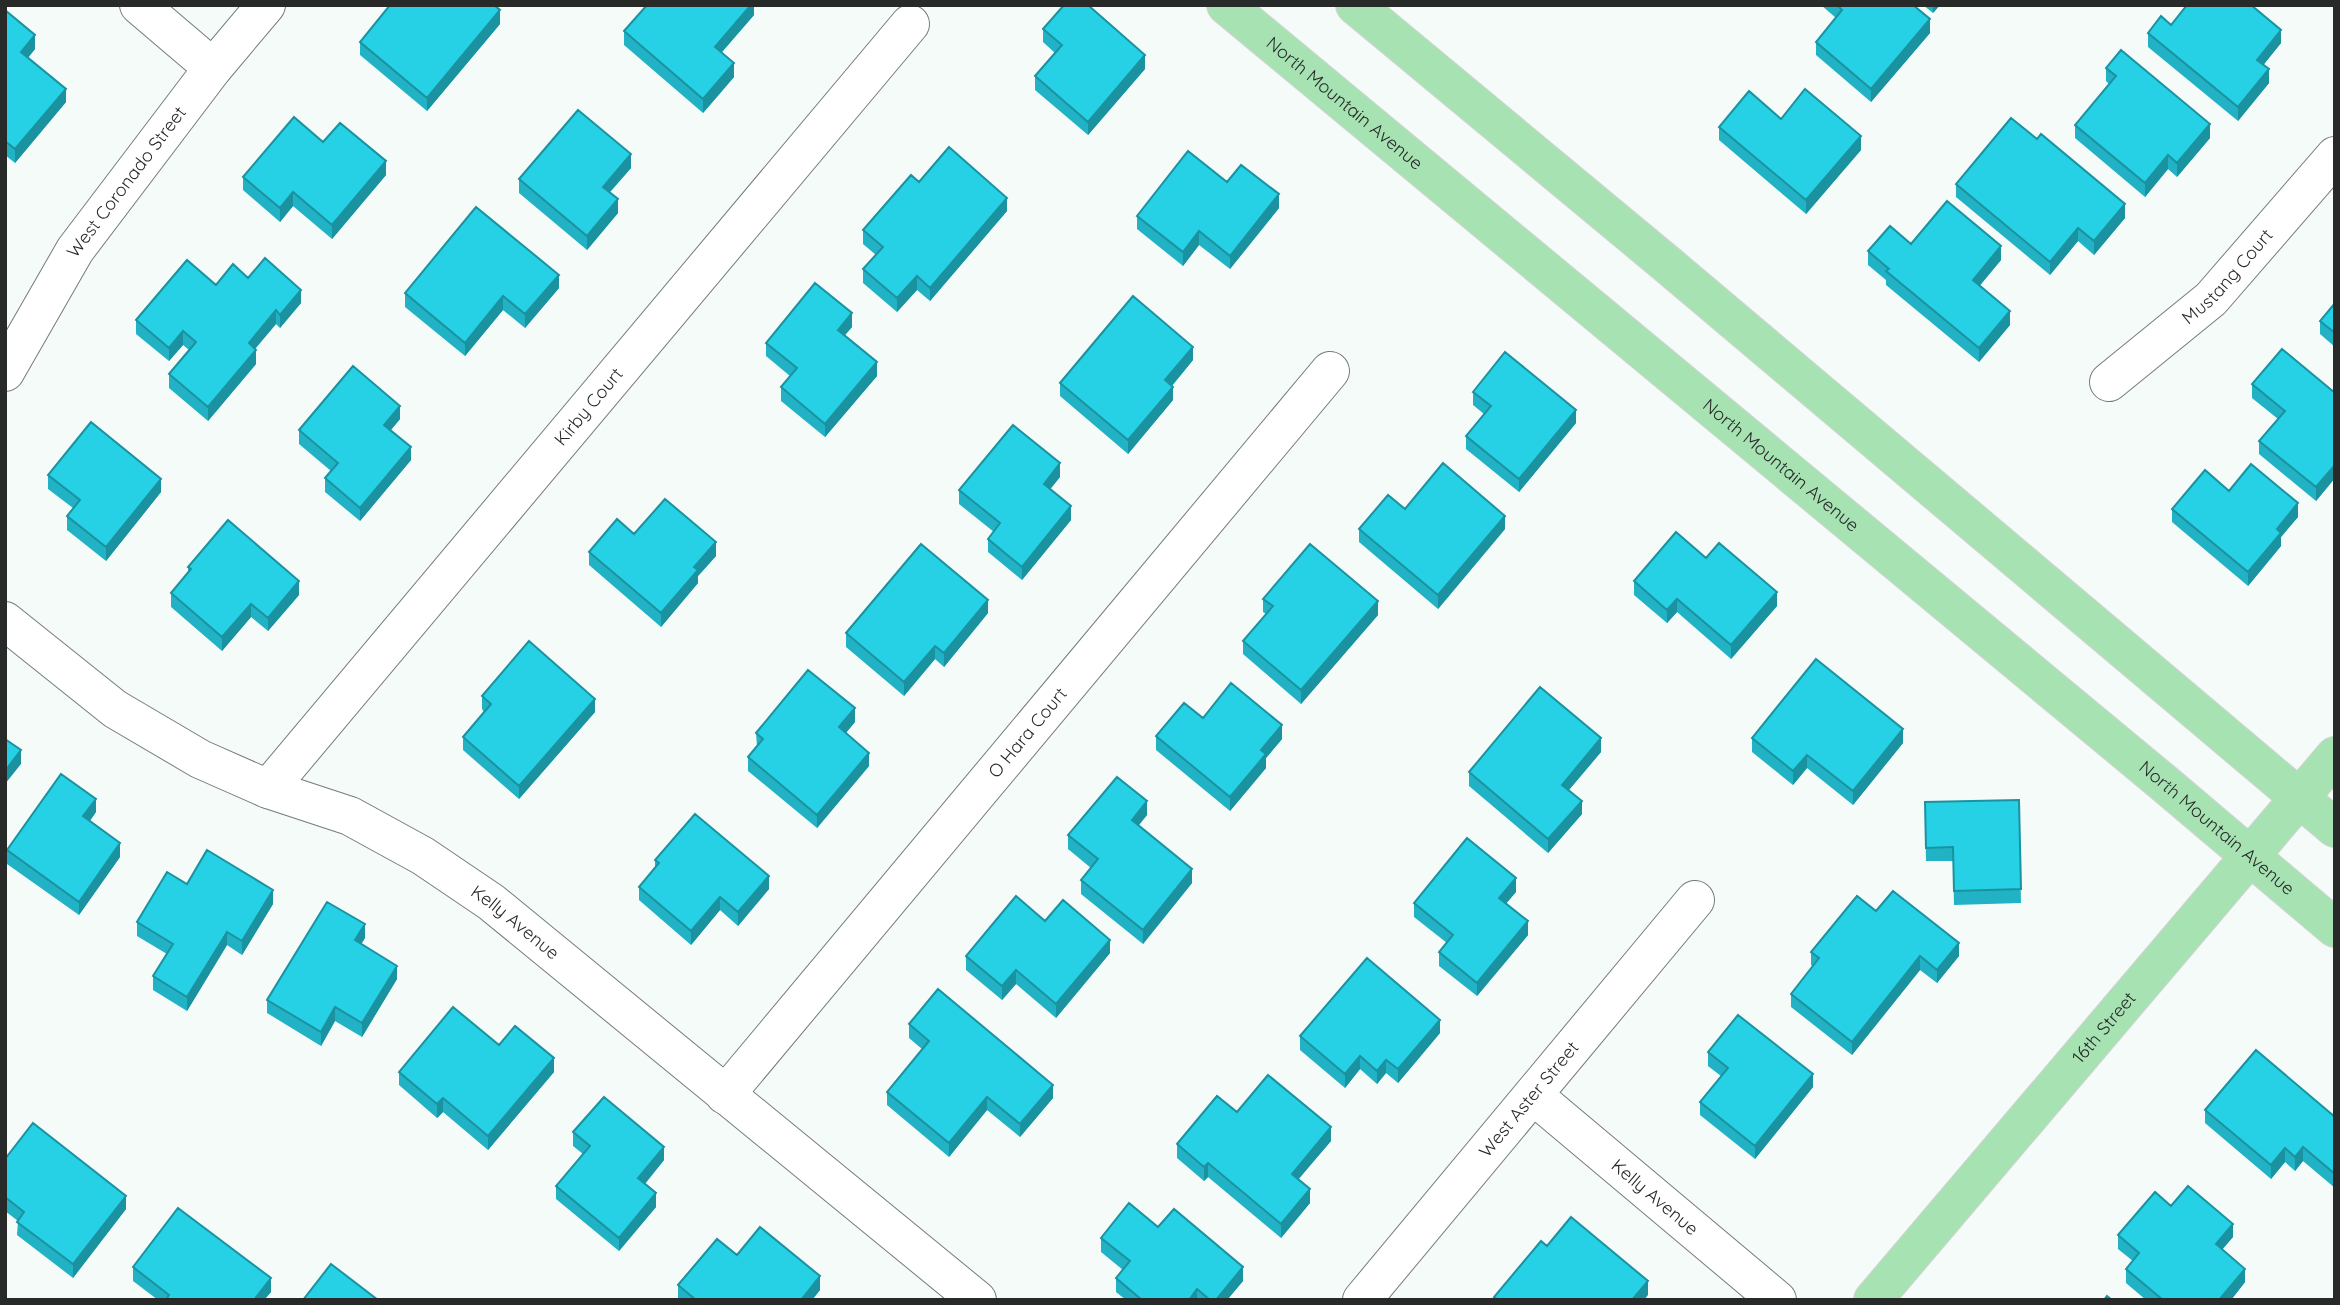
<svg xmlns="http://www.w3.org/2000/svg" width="2340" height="1305" font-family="Quicksand,sans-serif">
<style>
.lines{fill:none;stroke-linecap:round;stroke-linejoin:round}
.street-casing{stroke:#757c7a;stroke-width:40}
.primary-casing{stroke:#d4d4d4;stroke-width:40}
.street{stroke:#fff;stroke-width:38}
.primary{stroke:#a6e2b2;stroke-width:38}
.wall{fill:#21b3c5}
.shaded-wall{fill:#1b92a0}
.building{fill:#26d0e5;stroke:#1b92a0;stroke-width:2}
.labels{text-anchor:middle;stroke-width:7;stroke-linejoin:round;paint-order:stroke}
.street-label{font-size:18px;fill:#272a29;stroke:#fff}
</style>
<rect width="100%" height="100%" fill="#f4fbf9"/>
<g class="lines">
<g class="street-casing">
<g id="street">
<path d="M139,5L213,68"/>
<path id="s1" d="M5,372L75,250L213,68L266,5"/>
<path id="s2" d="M2109,382L2211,299L2335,156"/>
<path id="s3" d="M5,621L115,709L200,759L268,789L350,816L423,856L491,902L977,1300"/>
<path id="s4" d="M268,789L910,24"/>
<path id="s5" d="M725,1095L1330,371"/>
<path id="s6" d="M1533,1095L1777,1300"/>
<path id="s7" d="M1362,1300L1695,900"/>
</g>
</g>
<g class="primary-casing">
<g id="primary">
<path id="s8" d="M1226,5L2165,784L2335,928"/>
<path d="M1355,5L1668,265L2335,828"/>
<path id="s9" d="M1873,1300L2335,756"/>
</g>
</g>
<use href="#street" class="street"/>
<use href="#primary" class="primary"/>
</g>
<path class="wall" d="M754,5V15L722,52L734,77L703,113L624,45V31Z
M1821,5H1913L1930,33L1871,102L1816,55V42L1836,18Z
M1923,5H1940L1933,13Z
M5,10L35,49L28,58L66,102L15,163L5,155Z
M500,24L427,111L360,55V42Z
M2171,25L2281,43L2263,65L2269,83L2238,121L2148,47V33Z
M1043,29L1145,69L1088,135L1035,90V76L1055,53L1043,42Z
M2106,68L2210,138L2177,177L2168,169L2145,197L2075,138V125L2109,84L2106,81Z
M1781,119L1861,150L1806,214L1719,140V127Z
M323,142L386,175L332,239L293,206L280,222L243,190V177Z
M631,168L610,192L618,213L587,250L519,193V179Z
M919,182L1007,211L930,301L917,290L897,312L863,283V269L876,255L863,244V230Z
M1227,182L1279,208L1230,269L1199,245L1183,266L1137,229V216Z
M1956,184L2125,218L2094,255L2078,241L2050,275L1956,197Z
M1911,244L2001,260L1979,286L2010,325L1979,362L1886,285V280L1868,265V251Z
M248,278L301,303L280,328L276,324L255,349L256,364L208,421L169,388V374L189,350L183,345L169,361L136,334V320L216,285Z
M559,288L525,328L503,310L465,356L405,307V293Z
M2335,303V347L2320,334V321Z
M852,327L845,335L877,376L825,437L781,401V387L790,376L766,356V343Z
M1193,360L1172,386L1173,400L1128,454L1060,396V383Z
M2252,384L2335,393V478L2316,501L2259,454V441L2278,419L2252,398Z
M1473,392L1576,423L1519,492L1466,449V436L1484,414L1473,405Z
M400,419L391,430L411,460L360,521L325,492V478L331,471L299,444V430Z
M48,475L161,492L106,561L67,530V516L73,508L48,489Z
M1060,477L1050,489L1071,520L1022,580L988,552V539L994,532L959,504V490Z
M1405,509L1505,529L1438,609L1359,542V529Z
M2172,509L2298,517L2281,537V546L2248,586L2172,522Z
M634,534L716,556L698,576V583L661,627L589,565V552Z
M1706,558L1777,606L1731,659L1677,612L1667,623L1634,595V581Z
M188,567L299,595L268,631L251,617L222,651L171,607V593L188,573Z
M1263,599L1378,615L1301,704L1243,654V641L1266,614L1263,612Z
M988,613L944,667L935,659L904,696L846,647V633Z
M482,696L595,712L519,799L463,750V737L484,712L482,709Z
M1203,718L1282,739L1266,758V768L1230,811L1156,750V736Z
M855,722L846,733L869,766L817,828L748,771V757L757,747L756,733Z
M1752,738L1903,743L1853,805L1807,768L1793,785L1752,752Z
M1601,752L1569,790L1582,814L1548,853L1469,786V772Z
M2019,800L2021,903L1954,905L1953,861H1926L1925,802Z
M96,812L90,821L120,857L79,915L7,864V850Z
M1147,815L1138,825L1192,883L1143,944L1081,894V880L1091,868L1068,849V835Z
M655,860L769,889L738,926L720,910L691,945L639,900V887L655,868Z
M187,884L273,904L242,955L227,945L187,1011L153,990V976L167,954L137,936V922Z
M1516,892L1506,903L1528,935L1477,996L1439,966V952L1447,943L1414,917V903Z
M1045,921L1110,953L1056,1018L1016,984L1002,1000L966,970V956Z
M365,938L361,944L397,979L362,1037L335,1021L321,1046L267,1013V1000Z
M1811,952L1959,956L1937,983L1920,970L1852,1055L1791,1007V994L1813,966L1811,965Z
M909,1024L1053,1098L1020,1137L987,1110L949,1157L887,1105V1092L922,1049L909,1038Z
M1440,1033L1398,1083L1386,1073L1377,1084L1360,1069L1345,1088L1300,1050V1036Z
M499,1045L554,1072L488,1150L443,1112L437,1118L399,1085V1072Z
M1708,1052L1813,1087L1755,1159L1700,1115V1102L1721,1076L1708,1066Z
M2205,1110L2335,1117V1188L2303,1161L2295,1171L2285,1162L2271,1179L2205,1123Z
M1237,1112L1331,1141L1298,1179L1310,1203L1281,1238L1208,1177L1204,1181L1177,1158V1144Z
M573,1132L664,1160L645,1184L656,1207L619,1251L556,1199V1186L583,1154L573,1146Z
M5,1159L126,1209L73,1278L17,1235L18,1221L5,1211Z
M2171,1206L2233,1237L2222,1249L2245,1282L2231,1300H2146L2126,1283V1269L2133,1261L2118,1249V1235Z
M1158,1227L1243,1281L1227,1300H1126L1116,1292V1278L1123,1270L1101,1252V1238Z
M737,1255L820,1290L812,1300H680L678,1299V1285Z
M133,1267L271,1292L264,1300H158L133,1281Z"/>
<path class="shaded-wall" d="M751,5H754V15L715,60V47Z
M1933,5H1940L1933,13Z
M500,10V24L427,111V98Z
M1930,19V33L1871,102V89Z
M2281,30V43L2257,73V60Z
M35,35V49L21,66V52Z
M1145,55V69L1088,135V122Z
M734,63V77L703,113V99Z
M2269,69V83L2238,121V107Z
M66,89V102L15,163V149Z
M2210,124V138L2177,177V163Z
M1861,136V150L1806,214V200Z
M631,154V168L603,200V187Z
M2168,155V169L2145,197V183Z
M386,161V175L332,239V225Z
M293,192V206L280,222V208Z
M1279,194V208L1230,269V256Z
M1007,198V211L930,301V288Z
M618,199V213L587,250V236Z
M2125,204V218L2094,255V241Z
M2078,228V241L2050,275V262Z
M1199,231V245L1183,266V252Z
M2001,246V260L1973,294V280Z
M559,275V288L525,328V314Z
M917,276V290L897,312V298Z
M301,290V303L280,328V315Z
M503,296V310L465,356V343Z
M276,310V324L249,356V343Z
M2010,311V325L1979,362V348Z
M852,313V327L838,343V330Z
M183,331V345L169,361V348Z
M1193,347V360L1165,394V380Z
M256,350V364L208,421V407Z
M877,362V376L825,437V424Z
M1173,387V400L1128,454V440Z
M400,406V419L384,438V425Z
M1576,410V423L1519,492V479Z
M411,447V460L360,521V508Z
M1060,463V477L1044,497V484Z
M2335,465V478L2316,501V487Z
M161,479V492L106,561V547Z
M2298,503V517L2281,537V546L2248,586V572L2277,529Z
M1071,506V520L1022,580V567Z
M1505,516V529L1438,609V595Z
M716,542V556L698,576V583L661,627V613L694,567Z
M299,581V595L268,631V618Z
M1777,592V606L1731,659V645Z
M1677,599V612L1667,623V610Z
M988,600V613L944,667V653Z
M1378,601V615L1301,704V690Z
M251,604V617L222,651V637Z
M935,646V659L904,696V682Z
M595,699V712L519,799V786Z
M855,708V722L839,741V727Z
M1282,725V739L1266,758V768L1230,811V797L1261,750Z
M1903,729V743L1853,805V791Z
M1601,738V752L1562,798V785Z
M21,750V764L5,784V771Z
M869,753V766L817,828V815Z
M1807,755V768L1793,785V771Z
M96,799V812L83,830V816Z
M1147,801V815L1132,834V820Z
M1582,801V814L1548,853V839Z
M120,843V857L79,915V902Z
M1192,869V883L1143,944V930Z
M769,876V889L738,926V912Z
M1516,878V892L1499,912V898Z
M273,890V904L242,955V941Z
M720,897V910L691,945V931Z
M1528,921V935L1477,996V983Z
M365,924V938L355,954V940Z
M227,932V945L187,1011V997Z
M1110,940V953L1056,1018V1004Z
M1959,943V956L1937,983V970Z
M1920,956V970L1852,1055V1042Z
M397,966V979L362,1037V1023Z
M1016,970V984L1002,1000V986Z
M335,1007V1021L321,1046V1032Z
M1440,1020V1033L1398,1083V1069Z
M1360,1056V1069L1345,1088V1074Z
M554,1058V1072L488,1150V1136Z
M1386,1060V1073L1377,1084V1071Z
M1813,1074V1087L1755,1159V1146Z
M1053,1085V1098L1020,1137V1124Z
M987,1097V1110L949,1157V1143Z
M443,1098V1112L437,1118V1104Z
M1331,1127V1141L1292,1187V1174Z
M664,1147V1160L638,1192V1178Z
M2303,1147V1161L2295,1171V1157Z
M2285,1148V1162L2271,1179V1165Z
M1208,1163V1177L1204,1181V1167Z
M1310,1189V1203L1281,1238V1224Z
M656,1193V1207L619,1251V1238Z
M126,1196V1209L73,1278V1264Z
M2233,1224V1237L2216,1257V1244Z
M1243,1267V1281L1227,1300H1216Z
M2245,1269V1282L2231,1300H2219Z
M820,1276V1290L812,1300H801Z
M271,1278V1292L264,1300H254Z
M1648,1281V1295L1644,1300H1632Z
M1197,1289V1300H1189Z"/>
<path class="building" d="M390,5H494L500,10L427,98L360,42Z
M647,5H751L715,47L734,63L703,99L624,31Z
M1064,5H1088L1145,55L1088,122L1035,76L1062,45L1043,29Z
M1837,5H1913L1930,19L1871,89L1816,42L1842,10Z
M2187,5H2251L2281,30L2257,60L2269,69L2238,107L2148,33L2161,16L2171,25Z
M5,10L35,35L21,52L66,89L15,149L5,141Z
M2121,50L2210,124L2177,163L2168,155L2145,183L2075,125L2116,76L2106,68Z
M1805,89L1861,136L1806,200L1719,127L1749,91L1781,119Z
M578,110L631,154L603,187L618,199L587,236L519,179Z
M294,117L323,142L340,123L386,161L332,225L293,192L280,208L243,177Z
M2011,118L2037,139L2041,134L2125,204L2094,241L2078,228L2050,262L1956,184Z
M949,147L1007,198L930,288L917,276L897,298L863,269L883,247L863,230L911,175L919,182Z
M1188,151L1227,182L1241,165L1279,194L1230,256L1199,231L1183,252L1137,216Z
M1947,201L2001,246L1973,280L2010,311L1979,348L1886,271L1889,269L1868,251L1890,226L1911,244Z
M476,207L559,275L525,314L503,296L465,343L405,293Z
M265,258L301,290L280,315L276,310L249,343L256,350L208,407L169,374L196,342L183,331L169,348L136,320L187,260L216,285L233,264L248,278Z
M815,283L852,313L838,330L877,362L825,424L781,387L797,368L766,343Z
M1133,296L1193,347L1165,380L1173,387L1128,440L1060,383Z
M2335,303V333L2320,321Z
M2282,349L2335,393V465L2316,487L2259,441L2285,411L2252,384Z
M1505,352L1576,410L1519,479L1466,436L1491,406L1473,392Z
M353,366L400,406L384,425L411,447L360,508L325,478L338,463L299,430Z
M91,422L161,479L106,547L67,516L80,500L48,475Z
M1013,425L1060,463L1044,484L1071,506L1022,567L988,539L1000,523L959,490Z
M1443,463L1505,516L1438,595L1359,529L1388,495L1405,509Z
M2251,464L2298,503L2277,529L2281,533L2248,572L2172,509L2205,470L2229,491Z
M665,499L716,542L694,567L698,570L661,613L589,552L617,519L634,534Z
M228,520L299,581L268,618L251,604L222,637L171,593L191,569L188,567Z
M1676,532L1706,558L1719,543L1777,592L1731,645L1677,599L1667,610L1634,581Z
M921,544L988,600L944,653L935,646L904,682L846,633Z
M1310,544L1378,601L1301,690L1243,641L1273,606L1263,599Z
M529,641L595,699L519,786L463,737L491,704L482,696Z
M1816,659L1903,729L1853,791L1807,755L1793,771L1752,738Z
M808,670L855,708L839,727L869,753L817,815L748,757L763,739L756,733Z
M1231,683L1282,725L1261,750L1266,754L1230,797L1156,736L1184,703L1203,718Z
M1540,687L1601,738L1562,785L1582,801L1548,839L1469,772Z
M5,739L21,750L5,771Z
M61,774L96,799L83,816L120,843L79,902L7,850Z
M1117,777L1147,801L1132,820L1192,869L1143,930L1081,880L1098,859L1068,835Z
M2019,800L2021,889L1954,891L1953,847L1926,848L1925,802Z
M695,814L769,876L738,912L720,897L691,931L639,887L659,863L655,860Z
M1467,838L1516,878L1499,898L1528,921L1477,983L1439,952L1453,935L1414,903Z
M207,850L273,890L242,941L227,932L187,997L153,976L173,944L137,922L167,872L187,884Z
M1893,891L1959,943L1937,970L1920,956L1852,1042L1791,994L1819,958L1811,952L1857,896L1876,911Z
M1016,896L1045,921L1063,900L1110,940L1056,1004L1016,970L1002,986L966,956Z
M327,902L365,924L355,940L397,966L362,1023L335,1007L321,1032L267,1000Z
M1367,958L1440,1020L1398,1069L1386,1060L1377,1071L1360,1056L1345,1074L1300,1036Z
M938,989L1053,1085L1020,1124L987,1097L949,1143L887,1092L929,1041L909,1024Z
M453,1007L499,1045L515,1026L554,1058L488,1136L443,1098L437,1104L399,1072Z
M1738,1015L1813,1074L1755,1146L1700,1102L1728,1068L1708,1052Z
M2256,1050L2335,1117V1174L2303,1147L2295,1157L2285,1148L2271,1165L2205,1110Z
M1268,1075L1331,1127L1292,1174L1310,1189L1281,1224L1208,1163L1204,1167L1177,1144L1217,1096L1237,1112Z
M604,1097L664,1147L638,1178L656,1193L619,1238L556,1186L590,1146L573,1132Z
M33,1123L126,1196L73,1264L17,1222L24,1212L5,1197V1159Z
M2188,1186L2233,1224L2216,1244L2245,1269L2219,1300H2163L2126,1269L2139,1253L2118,1235L2155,1192L2171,1206Z
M1129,1203L1158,1227L1174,1209L1243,1267L1216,1300H1210L1197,1289L1189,1300H1142L1116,1278L1130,1261L1101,1238Z
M178,1208L271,1278L254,1300H166L169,1295L133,1267Z
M1571,1217L1648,1281L1632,1300H1498L1494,1297L1541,1241L1547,1246Z
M760,1227L820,1276L801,1300H696L678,1285L717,1239L737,1255Z
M331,1264L378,1300H303Z
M2107,1296L2112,1300H2104Z"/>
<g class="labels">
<g class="street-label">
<text dy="6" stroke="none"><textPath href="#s8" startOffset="154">North Mountain Avenue</textPath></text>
<text dy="6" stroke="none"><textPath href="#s1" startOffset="226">West Coronado Street</textPath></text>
<text dy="6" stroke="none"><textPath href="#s2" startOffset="159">Mustang Court</textPath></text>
<text dy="6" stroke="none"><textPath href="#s4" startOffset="499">Kirby Court</textPath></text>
<text dy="6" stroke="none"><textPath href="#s8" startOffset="721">North Mountain Avenue</textPath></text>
<text dy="6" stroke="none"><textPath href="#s5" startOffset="472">O Hara Court</textPath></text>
<text dy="6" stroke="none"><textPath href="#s8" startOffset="1288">North Mountain Avenue</textPath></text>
<text dy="6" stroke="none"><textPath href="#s3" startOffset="597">Kelly Avenue</textPath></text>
<text dy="6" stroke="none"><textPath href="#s9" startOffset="357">16th Street</textPath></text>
<text dy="6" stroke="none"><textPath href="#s7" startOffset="261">West Aster Street</textPath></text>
<text dy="6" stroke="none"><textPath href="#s6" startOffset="159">Kelly Avenue</textPath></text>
</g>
</g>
<rect width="2340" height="1305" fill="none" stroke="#272a29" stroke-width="14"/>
</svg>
